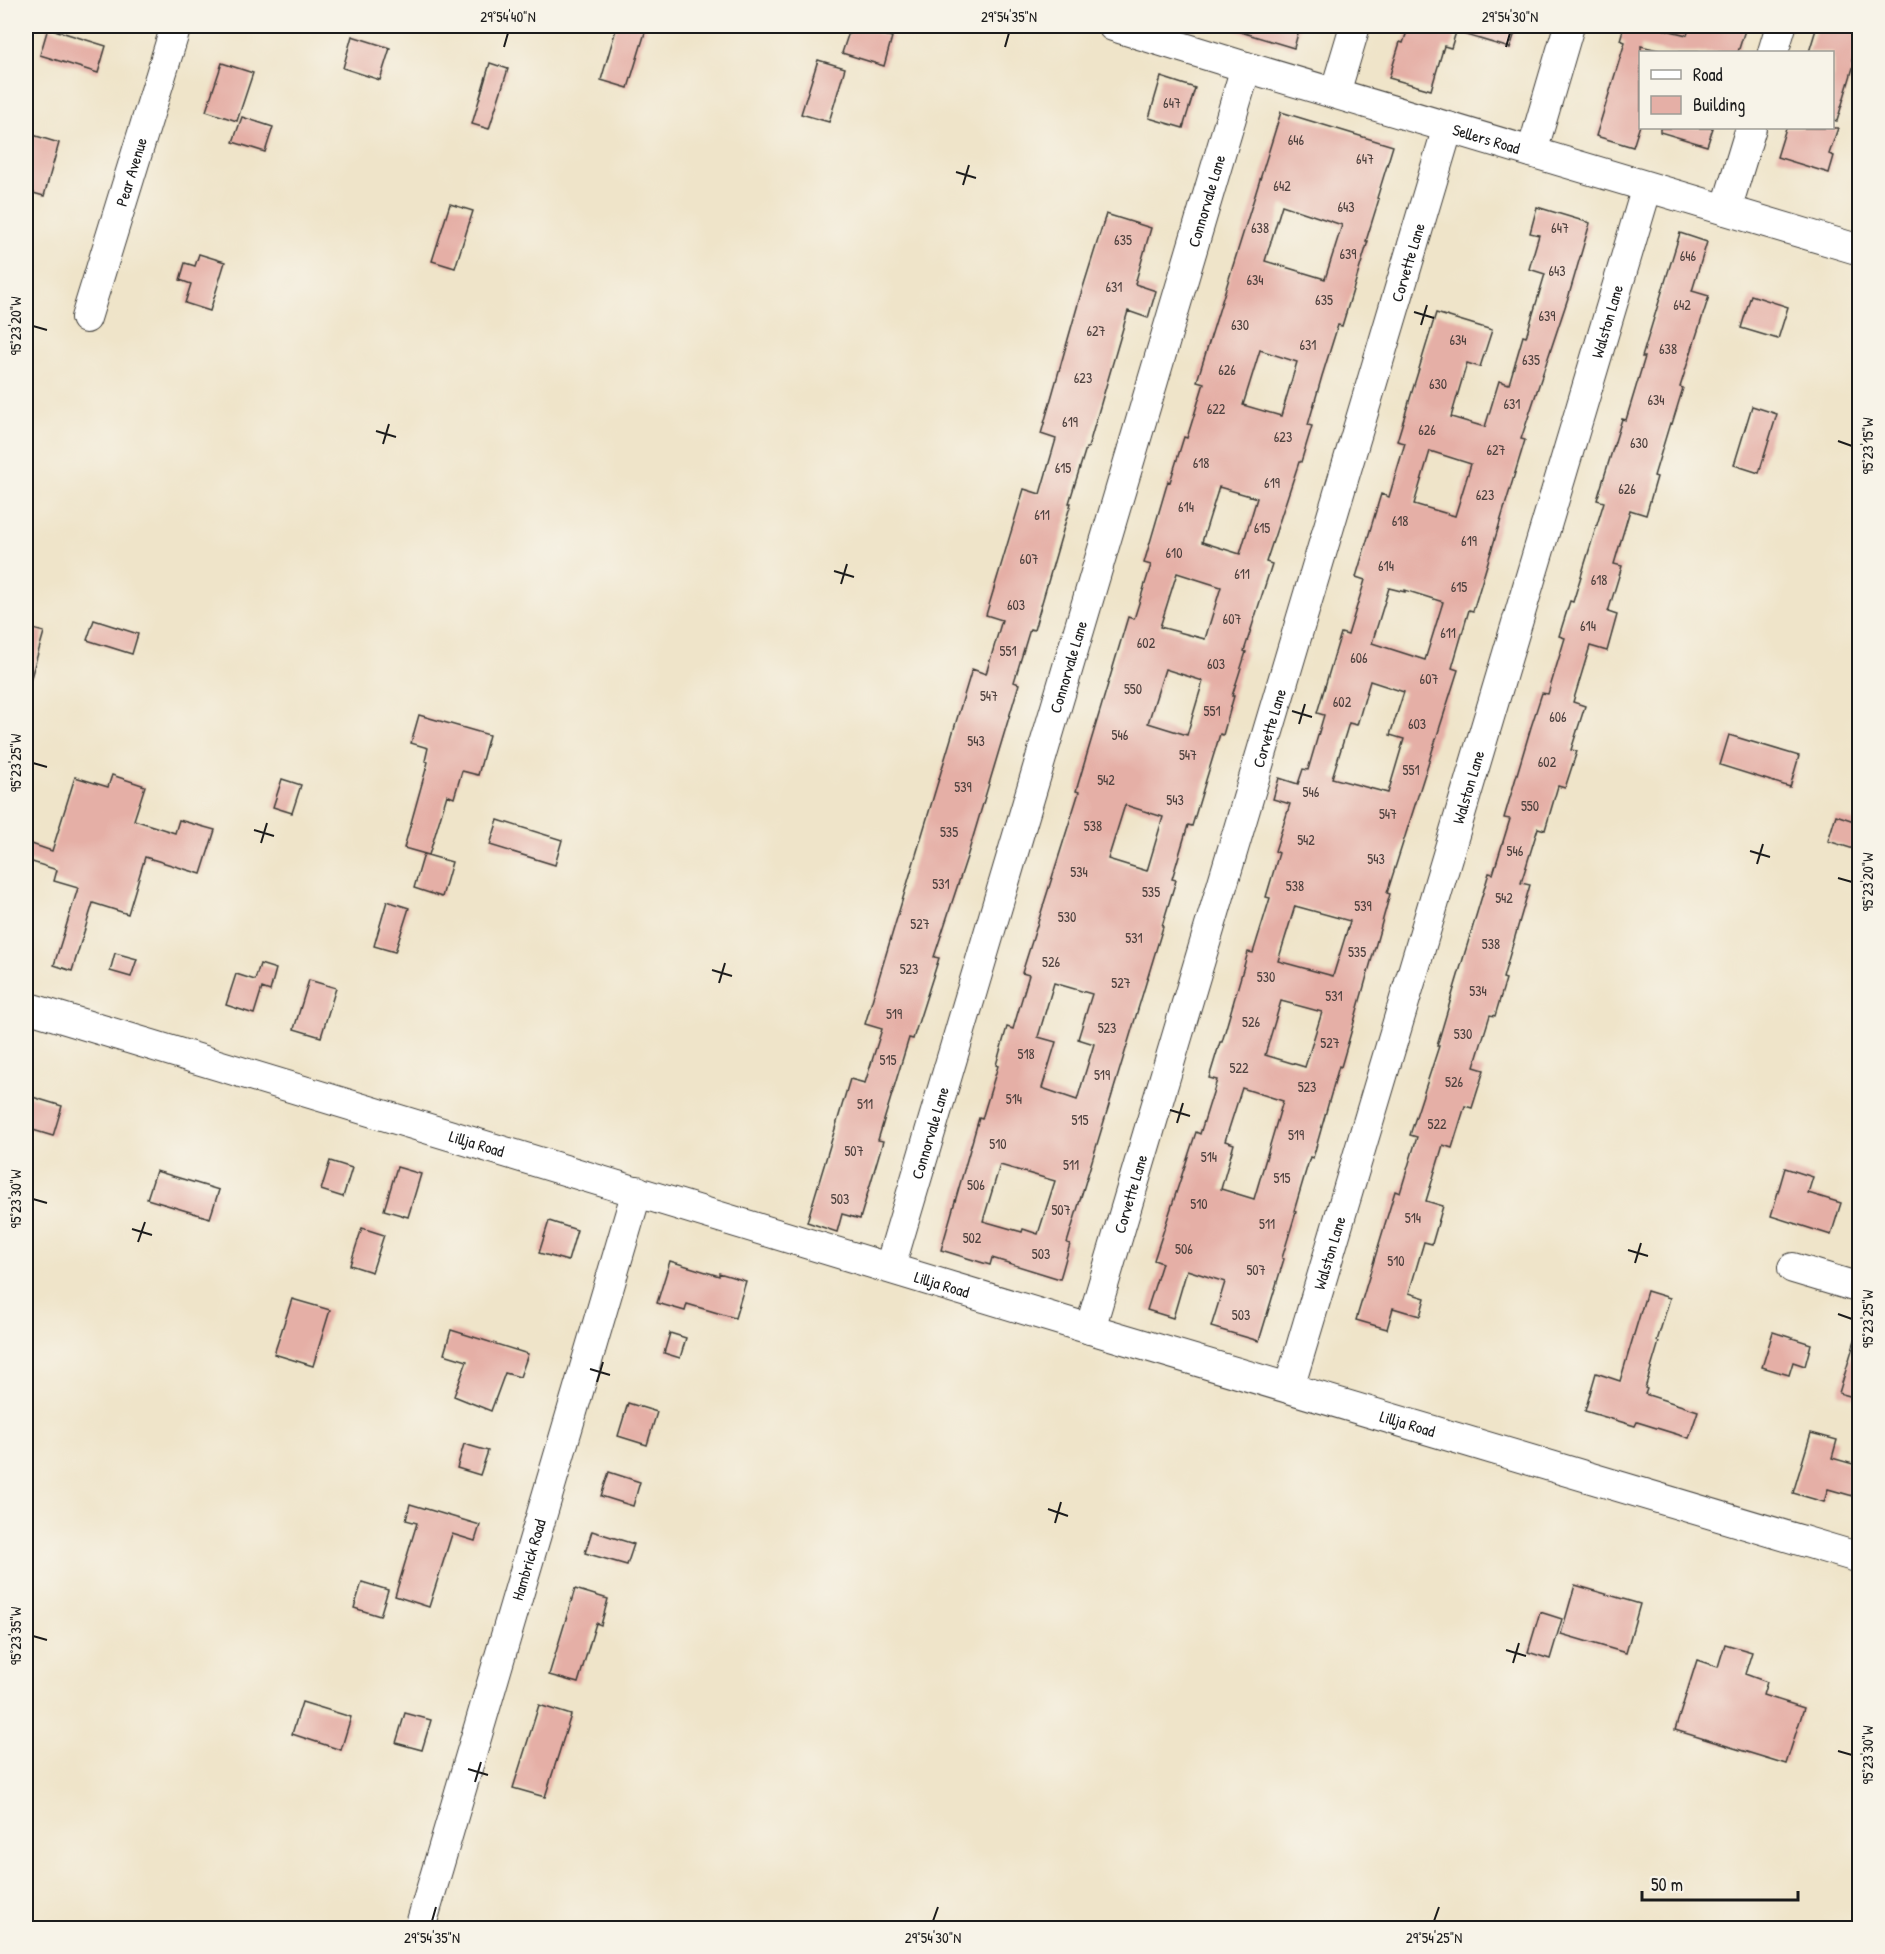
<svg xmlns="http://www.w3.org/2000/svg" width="1885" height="1954" font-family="'Patrick Hand',sans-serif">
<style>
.building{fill:#e5afa6;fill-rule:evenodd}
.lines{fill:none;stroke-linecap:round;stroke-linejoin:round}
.minor-casing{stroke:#3c3a36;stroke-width:32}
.minor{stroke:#fff;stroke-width:30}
.ticks{fill:none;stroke:#1c1c1c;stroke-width:2}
.labels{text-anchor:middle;stroke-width:4.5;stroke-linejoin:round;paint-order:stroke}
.number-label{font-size:14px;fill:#4e413e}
.street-label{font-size:16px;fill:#1c1c1c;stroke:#f7f3e8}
.neatline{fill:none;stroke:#1c1c1c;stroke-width:2}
.ticks-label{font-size:15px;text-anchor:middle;fill:#1c1c1c}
</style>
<rect width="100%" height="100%" fill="#f7f3e8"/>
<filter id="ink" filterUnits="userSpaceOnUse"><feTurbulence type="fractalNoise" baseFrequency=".0167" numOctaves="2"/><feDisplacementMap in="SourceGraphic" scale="12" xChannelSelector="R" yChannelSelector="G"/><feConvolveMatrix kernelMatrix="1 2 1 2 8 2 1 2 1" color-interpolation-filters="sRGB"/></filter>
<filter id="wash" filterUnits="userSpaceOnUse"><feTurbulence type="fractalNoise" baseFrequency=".008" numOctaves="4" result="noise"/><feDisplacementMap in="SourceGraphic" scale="24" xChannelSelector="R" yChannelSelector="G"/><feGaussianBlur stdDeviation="1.35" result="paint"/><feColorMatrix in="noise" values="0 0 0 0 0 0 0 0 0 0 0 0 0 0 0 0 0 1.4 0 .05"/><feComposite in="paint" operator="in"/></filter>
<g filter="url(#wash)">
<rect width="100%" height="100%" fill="#efe4c9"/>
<g id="blocks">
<path class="building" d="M617,26H647L628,88L601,80Z
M851,26L892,37L884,66L842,53Z
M1235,26H1300L1294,48L1234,30Z
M1409,26H1517L1510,48L1456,32L1451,48L1444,46L1431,90L1389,78L1400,42L1403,43Z
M1624,26H1650L1687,35L1690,26H1731L1745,30L1738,52H1666L1641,46V122L1633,147L1596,136L1625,42L1620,40Z
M1817,26H1844L1860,30L1852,60L1855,61L1837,121L1833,120V52H1809Z
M48,28L106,46L98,73L40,55Z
M352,36L390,48L380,80L343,68Z
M818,60L845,68L829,122L801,114Z
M222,63L253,73L237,121L206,111Z
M490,63L508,69L489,129L472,124Z
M1161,77L1195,88L1183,128L1149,118Z
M1281,112L1393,146L1377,198L1379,199L1366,241H1368L1342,326L1338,325L1322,376L1308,425L1312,426L1301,462H1299L1266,562L1272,564L1244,651L1246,652L1232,696H1234L1223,735L1220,734L1192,826L1188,825L1172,879L1176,880L1162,926L1163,927L1067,1243L1070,1244L1060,1279L992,1258L990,1265L941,1250L979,1118L982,1119L998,1066L996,1065L1007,1027L1013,1029L1029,975L1022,973L1079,792L1076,791L1128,617L1134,619L1151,565L1144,563L1168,481L1170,482L1184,437L1187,438L1204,383L1197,381ZM1282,205L1342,225L1325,279L1265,261ZM1260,350L1297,362L1281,416L1243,405ZM1219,487L1257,498L1240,554L1202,542ZM1177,573L1221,587L1205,639L1160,627ZM1165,669L1203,681L1187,735L1148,723ZM1125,805L1163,817L1147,871L1108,859ZM1054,983L1092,994L1078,1039L1094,1044L1077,1100L1042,1088L1056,1042L1038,1037ZM1000,1165L1055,1181L1038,1234L1023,1229L1022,1232L983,1221Z
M242,117L273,127L265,152L233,142Z
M1660,128H1713L1707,146L1660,132Z
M1786,128H1838L1829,154L1834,156L1829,173L1777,157Z
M33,135L59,143L44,196L26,191V162Z
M450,204L473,211L455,268L432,261Z
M1537,207L1590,223L1569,295L1521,439L1525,440L1473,611L1469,610L1452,668L1458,670L1387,893L1390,894L1352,1029L1341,1067L1339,1066L1313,1158L1310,1157L1294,1211L1296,1212L1282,1258L1284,1259L1259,1341L1211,1327L1225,1282L1187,1270L1173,1318L1147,1310L1162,1263L1154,1260L1196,1132L1200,1134L1217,1080L1209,1078L1220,1042H1222L1248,952L1253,953L1270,898L1266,897L1279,853L1275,851L1290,804L1273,799L1279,778L1298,784L1303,769L1308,770L1324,715L1317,713L1341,633L1348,635L1365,580L1356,577L1381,494L1389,497L1405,443L1397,441L1436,313L1492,330L1480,367L1467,363L1451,417L1485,427L1499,381L1509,384L1523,336L1526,337L1545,274L1529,269L1539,235L1530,233ZM1430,451L1471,464L1455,516L1414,504ZM1389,588L1405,592V590L1443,602L1425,660L1372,643ZM1370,681L1404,692L1390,735L1404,739L1388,793L1332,778L1349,723L1357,725ZM1295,906L1350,921L1333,976L1278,961ZM1281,1001L1322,1012L1305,1067L1265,1055ZM1242,1088L1283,1101L1254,1199L1221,1189L1234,1144L1225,1141Z
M1106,214L1151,228L1135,284L1156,291L1148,318L1128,311L1088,448H1086L1069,503H1071L1034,630L1030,629L1014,682L1019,684L967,857L934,957L939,958L913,1039L909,1038L878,1140L883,1141L860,1219L842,1214L837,1232L807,1222L850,1079L865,1083L882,1029L865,1024L972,669L986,674L1002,620L986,615L1024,489L1040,494L1056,439L1041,434L1080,297Z
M1680,233L1707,242L1692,291L1709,296L1680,387L1683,388L1672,424L1670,423L1654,476L1657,477L1646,515L1630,510L1614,564L1622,566L1608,612L1617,615L1607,651L1590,646L1573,702L1585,706L1571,750L1577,751L1565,788L1558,786L1545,830L1538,828L1521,883L1530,885L1503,978L1506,979L1495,1016L1490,1015L1474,1067L1484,1070L1472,1108L1465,1106L1452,1148L1443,1145L1426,1201L1443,1206L1432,1244L1424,1242L1409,1293L1425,1298L1420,1316L1393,1308L1387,1329L1356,1320L1395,1191L1400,1193L1417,1137L1410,1135L1439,1046H1437L1450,1002L1489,873L1493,874L1510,819L1504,818L1531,727L1542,693L1548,694L1565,638L1559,636L1570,601L1573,602L1604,502L1597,500L1622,419L1626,420L1645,357H1642Z
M199,254L225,262L210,311L185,303L191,284L180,280L185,263L195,266Z
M1751,295L1788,307L1778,339L1741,328Z
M1752,406L1777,414L1759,473L1734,465Z
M94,620L138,634L132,654L87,640Z
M26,627L44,632L30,681L26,680Z
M419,715L489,735L478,775L462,771L454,798L447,795L429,855L404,848L428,762L425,761L428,748L411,743Z
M1729,735L1799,756L1790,787L1720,765Z
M112,775L145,786L134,820L175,833L179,820L215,830L201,874L145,857L128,914L93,903L72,971L54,965L78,888L54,881L57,870L26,860V842L52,851L75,777L108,787Z
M282,779L301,785L292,813L273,807Z
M1836,815L1860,823V851L1828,841Z
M498,820L562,840L555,865L490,845Z
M424,854L452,862L442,897L414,888Z
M387,901L409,908L395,952L374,946Z
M115,953L137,959L131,977L110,971Z
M260,964L276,969L270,991L262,988L254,1014L226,1005L236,974L255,980Z
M309,980L336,988L321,1037L294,1029Z
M26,1095L62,1106L53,1136L26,1128Z
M330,1161L352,1168L343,1197L321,1190Z
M397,1167L421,1174L408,1217L384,1210Z
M1785,1168L1813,1177L1808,1193L1841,1203L1831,1235L1771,1216Z
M156,1171L219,1190L210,1218L147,1199Z
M549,1221L577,1230L568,1261L539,1253Z
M362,1228L384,1235L372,1272L350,1265Z
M670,1261L719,1276V1273L746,1281L735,1318L687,1304L685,1311L657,1303Z
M1647,1291L1670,1298L1657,1341L1659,1342L1645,1388L1647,1389L1645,1394L1698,1411L1689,1438L1637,1422L1635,1426L1585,1411L1596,1373L1620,1381Z
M292,1299L330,1310L313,1366L274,1354Z
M451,1330L528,1354L520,1377L505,1373L491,1411L454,1396L467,1361L444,1354Z
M1773,1332L1811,1344L1805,1366L1793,1362L1789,1375L1762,1367Z
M670,1333L686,1338L680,1358L664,1353Z
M1855,1340L1860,1341V1399L1839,1393Z
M628,1403L657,1412L647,1445L618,1436Z
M1811,1433L1837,1440L1832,1458L1860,1466V1498L1828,1489L1824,1502L1793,1493Z
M464,1444L488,1451L480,1475L457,1468Z
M609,1472L640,1482L633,1506L601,1496Z
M410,1504L480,1525L475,1541L452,1534L429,1607L395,1596L417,1523L406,1520Z
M592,1531L634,1544L627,1565L585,1553Z
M362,1582L388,1590L380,1616L354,1608Z
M1575,1585L1640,1604L1626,1653L1561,1634Z
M575,1589L608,1599L601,1625L596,1623L578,1683L549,1675Z
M1540,1612L1562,1619L1550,1659L1528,1652Z
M1725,1644L1752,1652L1745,1674L1767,1682L1763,1695L1804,1708L1786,1764L1675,1730L1697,1660L1718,1667Z
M302,1702L351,1717L341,1750L292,1734Z
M539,1705L571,1715L545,1797L513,1788Z
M405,1713L431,1720L422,1750L396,1743Z"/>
</g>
</g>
<g filter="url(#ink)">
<use href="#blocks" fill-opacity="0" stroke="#3c3a36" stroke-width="1.5"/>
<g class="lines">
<g class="minor-casing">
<g id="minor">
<path id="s1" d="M1113,26L1246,67L1860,250"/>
<path d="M1773,52L1781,26"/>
<path d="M1335,93L1355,26"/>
<path d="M1532,152L1569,26"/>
<path d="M1726,210L1751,128"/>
<path id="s2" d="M86,318L176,26"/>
<path id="s3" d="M26,1007L1090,1329L1860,1558"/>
<path id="s4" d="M890,1267L1246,67"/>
<path d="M1793,1268L1860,1288"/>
<path id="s5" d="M1090,1329L1448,127"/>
<path id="s6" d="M1289,1388L1647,187"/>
<path id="s7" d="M420,1928L637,1191"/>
</g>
</g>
<use href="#minor" class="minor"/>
</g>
</g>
<path class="ticks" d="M504,47L508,33M1005,47L1009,33M1506,47L1510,33M956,172L976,178M963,185L969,165M1414,312L1434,318M1421,325L1427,305M33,326L47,330M376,431L396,437M1838,441L1852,446M383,444L389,424M834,571L854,577M841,584L847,564M1292,711L1312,717M1299,724L1305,704M33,763L47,767M254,830L274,836M261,843L267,823M1750,851L1770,857M1757,864L1763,844M1838,878L1852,882M712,970L732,976M719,983L725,963M1170,1110L1190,1116M1177,1123L1183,1103M33,1199L47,1203M132,1229L152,1235M138,1242L145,1222M1628,1250L1648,1256M1635,1263L1641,1243M1838,1314L1852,1319M590,1369L610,1375M597,1382L603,1362M1048,1509L1068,1516M1055,1523L1061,1502M33,1636L47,1640M1506,1650L1526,1656M1513,1663L1519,1643M1838,1751L1852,1755M468,1769L488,1775M475,1782L481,1762M432,1921L436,1907M933,1921L938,1907M1434,1921L1439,1907"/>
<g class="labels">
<g class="number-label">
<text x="1172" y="108">647</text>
<text x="1296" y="145">646</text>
<text x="1365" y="164">647</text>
<text x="1282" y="191">642</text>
<text x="1346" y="212">643</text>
<text x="1260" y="233">638</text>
<text x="1560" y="233">647</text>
<text x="1123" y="245">635</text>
<text x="1348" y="259">639</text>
<text x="1688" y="261">646</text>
<text x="1557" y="276">643</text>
<text x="1255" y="285">634</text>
<text x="1114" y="292">631</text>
<text x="1324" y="305">635</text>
<text x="1682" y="310">642</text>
<text x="1547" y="321">639</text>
<text x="1240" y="330">630</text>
<text x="1096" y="336">627</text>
<text x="1458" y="345">634</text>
<text x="1308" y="350">631</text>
<text x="1668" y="354">638</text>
<text x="1531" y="365">635</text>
<text x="1227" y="375">626</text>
<text x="1083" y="383">623</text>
<text x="1438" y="389">630</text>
<text x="1656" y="405">634</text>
<text x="1512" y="409">631</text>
<text x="1216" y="414">622</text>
<text x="1070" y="427">619</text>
<text x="1427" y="435">626</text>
<text x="1283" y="442">623</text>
<text x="1639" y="448">630</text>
<text x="1496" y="455">627</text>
<text x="1201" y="468">618</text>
<text x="1063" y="473">615</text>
<text x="1272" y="488">619</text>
<text x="1627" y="494">626</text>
<text x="1485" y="500">623</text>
<text x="1186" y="512">614</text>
<text x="1042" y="520">611</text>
<text x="1400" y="526">618</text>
<text x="1262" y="533">615</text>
<text x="1469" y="546">619</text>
<text x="1174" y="558">610</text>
<text x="1029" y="564">607</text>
<text x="1386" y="571">614</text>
<text x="1242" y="579">611</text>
<text x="1599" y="585">618</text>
<text x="1459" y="592">615</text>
<text x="1016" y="610">603</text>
<text x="1232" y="624">607</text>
<text x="1588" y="631">614</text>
<text x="1448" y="638">611</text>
<text x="1146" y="648">602</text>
<text x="1008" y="656">551</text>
<text x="1359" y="663">606</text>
<text x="1216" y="669">603</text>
<text x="1429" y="684">607</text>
<text x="1133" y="694">550</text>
<text x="989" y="701">547</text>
<text x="1342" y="707">602</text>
<text x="1212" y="716">551</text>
<text x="1558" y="722">606</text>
<text x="1417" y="729">603</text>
<text x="1120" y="740">546</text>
<text x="976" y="746">543</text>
<text x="1188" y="760">547</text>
<text x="1547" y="767">602</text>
<text x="1411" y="775">551</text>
<text x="1106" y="785">542</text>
<text x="963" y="792">539</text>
<text x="1311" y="797">546</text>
<text x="1175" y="805">543</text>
<text x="1530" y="811">550</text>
<text x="1388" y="819">547</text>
<text x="1093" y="831">538</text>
<text x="949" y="837">535</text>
<text x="1306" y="845">542</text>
<text x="1515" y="856">546</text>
<text x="1376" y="864">543</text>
<text x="1079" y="877">534</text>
<text x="941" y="889">531</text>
<text x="1295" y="891">538</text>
<text x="1151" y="897">535</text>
<text x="1504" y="903">542</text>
<text x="1363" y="911">539</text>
<text x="1067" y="922">530</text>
<text x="920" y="929">527</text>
<text x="1134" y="943">531</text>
<text x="1491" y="949">538</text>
<text x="1357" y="957">535</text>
<text x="1051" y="967">526</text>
<text x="909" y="974">523</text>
<text x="1266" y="982">530</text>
<text x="1121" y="988">527</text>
<text x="1478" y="996">534</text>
<text x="1334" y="1001">531</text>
<text x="894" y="1019">519</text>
<text x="1251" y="1027">526</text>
<text x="1107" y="1033">523</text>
<text x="1463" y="1039">530</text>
<text x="1330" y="1048">527</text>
<text x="1026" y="1059">518</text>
<text x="888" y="1065">515</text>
<text x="1239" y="1073">522</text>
<text x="1102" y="1080">519</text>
<text x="1454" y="1087">526</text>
<text x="1307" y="1092">523</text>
<text x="1014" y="1104">514</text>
<text x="865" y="1109">511</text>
<text x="1080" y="1125">515</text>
<text x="1437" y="1129">522</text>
<text x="1296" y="1140">519</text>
<text x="998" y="1149">510</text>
<text x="854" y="1156">507</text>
<text x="1209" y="1162">514</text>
<text x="1071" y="1170">511</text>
<text x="1282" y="1183">515</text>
<text x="976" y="1190">506</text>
<text x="840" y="1204">503</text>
<text x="1199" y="1209">510</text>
<text x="1061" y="1215">507</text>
<text x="1413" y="1223">514</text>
<text x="1267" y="1229">511</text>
<text x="972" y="1243">502</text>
<text x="1184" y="1254">506</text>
<text x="1041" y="1259">503</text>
<text x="1396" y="1266">510</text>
<text x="1256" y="1275">507</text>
<text x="1241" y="1320">503</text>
</g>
<g class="street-label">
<text dy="6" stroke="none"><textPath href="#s1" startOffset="390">Sellers Road</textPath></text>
<text dy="6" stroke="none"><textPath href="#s2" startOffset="153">Pear Avenue</textPath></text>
<text dy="6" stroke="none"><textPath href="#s4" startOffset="1112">Connorvale Lane</textPath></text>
<text dy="6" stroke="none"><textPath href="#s5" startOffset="1113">Corvette Lane</textPath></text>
<text dy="6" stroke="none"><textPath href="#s6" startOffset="1113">Walston Lane</textPath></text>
<text dy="6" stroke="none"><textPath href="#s4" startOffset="626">Connorvale Lane</textPath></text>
<text dy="6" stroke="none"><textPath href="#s5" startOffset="627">Corvette Lane</textPath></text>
<text dy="6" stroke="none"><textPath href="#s6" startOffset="627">Walston Lane</textPath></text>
<text dy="6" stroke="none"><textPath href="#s4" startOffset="140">Connorvale Lane</textPath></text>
<text dy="6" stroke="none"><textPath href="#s3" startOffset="471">Lillja Road</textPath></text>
<text dy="6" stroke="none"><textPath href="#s5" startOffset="141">Corvette Lane</textPath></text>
<text dy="6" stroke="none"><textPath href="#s6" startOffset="141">Walston Lane</textPath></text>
<text dy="6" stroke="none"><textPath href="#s3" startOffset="957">Lillja Road</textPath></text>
<text dy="6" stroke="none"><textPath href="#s3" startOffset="1443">Lillja Road</textPath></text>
<text dy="6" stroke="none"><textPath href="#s7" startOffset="384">Hambrick Road</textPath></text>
</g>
</g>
<rect width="1885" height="1954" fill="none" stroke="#f7f3e8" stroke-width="66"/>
<rect x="1639" y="51" width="195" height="78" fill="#f7f3e8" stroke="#9f9d96" stroke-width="1.5"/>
<rect x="1651" y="70" width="30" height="9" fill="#ffffff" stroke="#9f9d96" stroke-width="1.5"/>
<text x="1693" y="81" font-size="18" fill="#1c1c1c">Road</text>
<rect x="1651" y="96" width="30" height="18" fill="#e5afa6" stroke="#9f9d96" stroke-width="1.5"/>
<text x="1693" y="111" font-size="18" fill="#1c1c1c">Building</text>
<path d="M1642 1891v9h156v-9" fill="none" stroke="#1c1c1c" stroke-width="3"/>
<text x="1651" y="1891" font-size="18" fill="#1c1c1c" stroke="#f7f3e8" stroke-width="4.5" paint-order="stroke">50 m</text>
<rect x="33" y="33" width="1819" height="1888" class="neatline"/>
<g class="ticks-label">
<text x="508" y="22">29°54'40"N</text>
<text x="1009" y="22">29°54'35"N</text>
<text x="1510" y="22">29°54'30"N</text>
<text transform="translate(16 326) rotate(-90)" y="5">95°23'20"W</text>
<text transform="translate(1868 446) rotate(-90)" y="5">95°23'15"W</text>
<text transform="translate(16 763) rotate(-90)" y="5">95°23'25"W</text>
<text transform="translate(1868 882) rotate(-90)" y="5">95°23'20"W</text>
<text transform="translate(16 1199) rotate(-90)" y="5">95°23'30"W</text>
<text transform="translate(1868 1319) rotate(-90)" y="5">95°23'25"W</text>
<text transform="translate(16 1636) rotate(-90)" y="5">95°23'35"W</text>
<text transform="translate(1868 1755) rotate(-90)" y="5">95°23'30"W</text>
<text x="432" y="1943">29°54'35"N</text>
<text x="933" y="1943">29°54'30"N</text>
<text x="1434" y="1943">29°54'25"N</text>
</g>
</svg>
